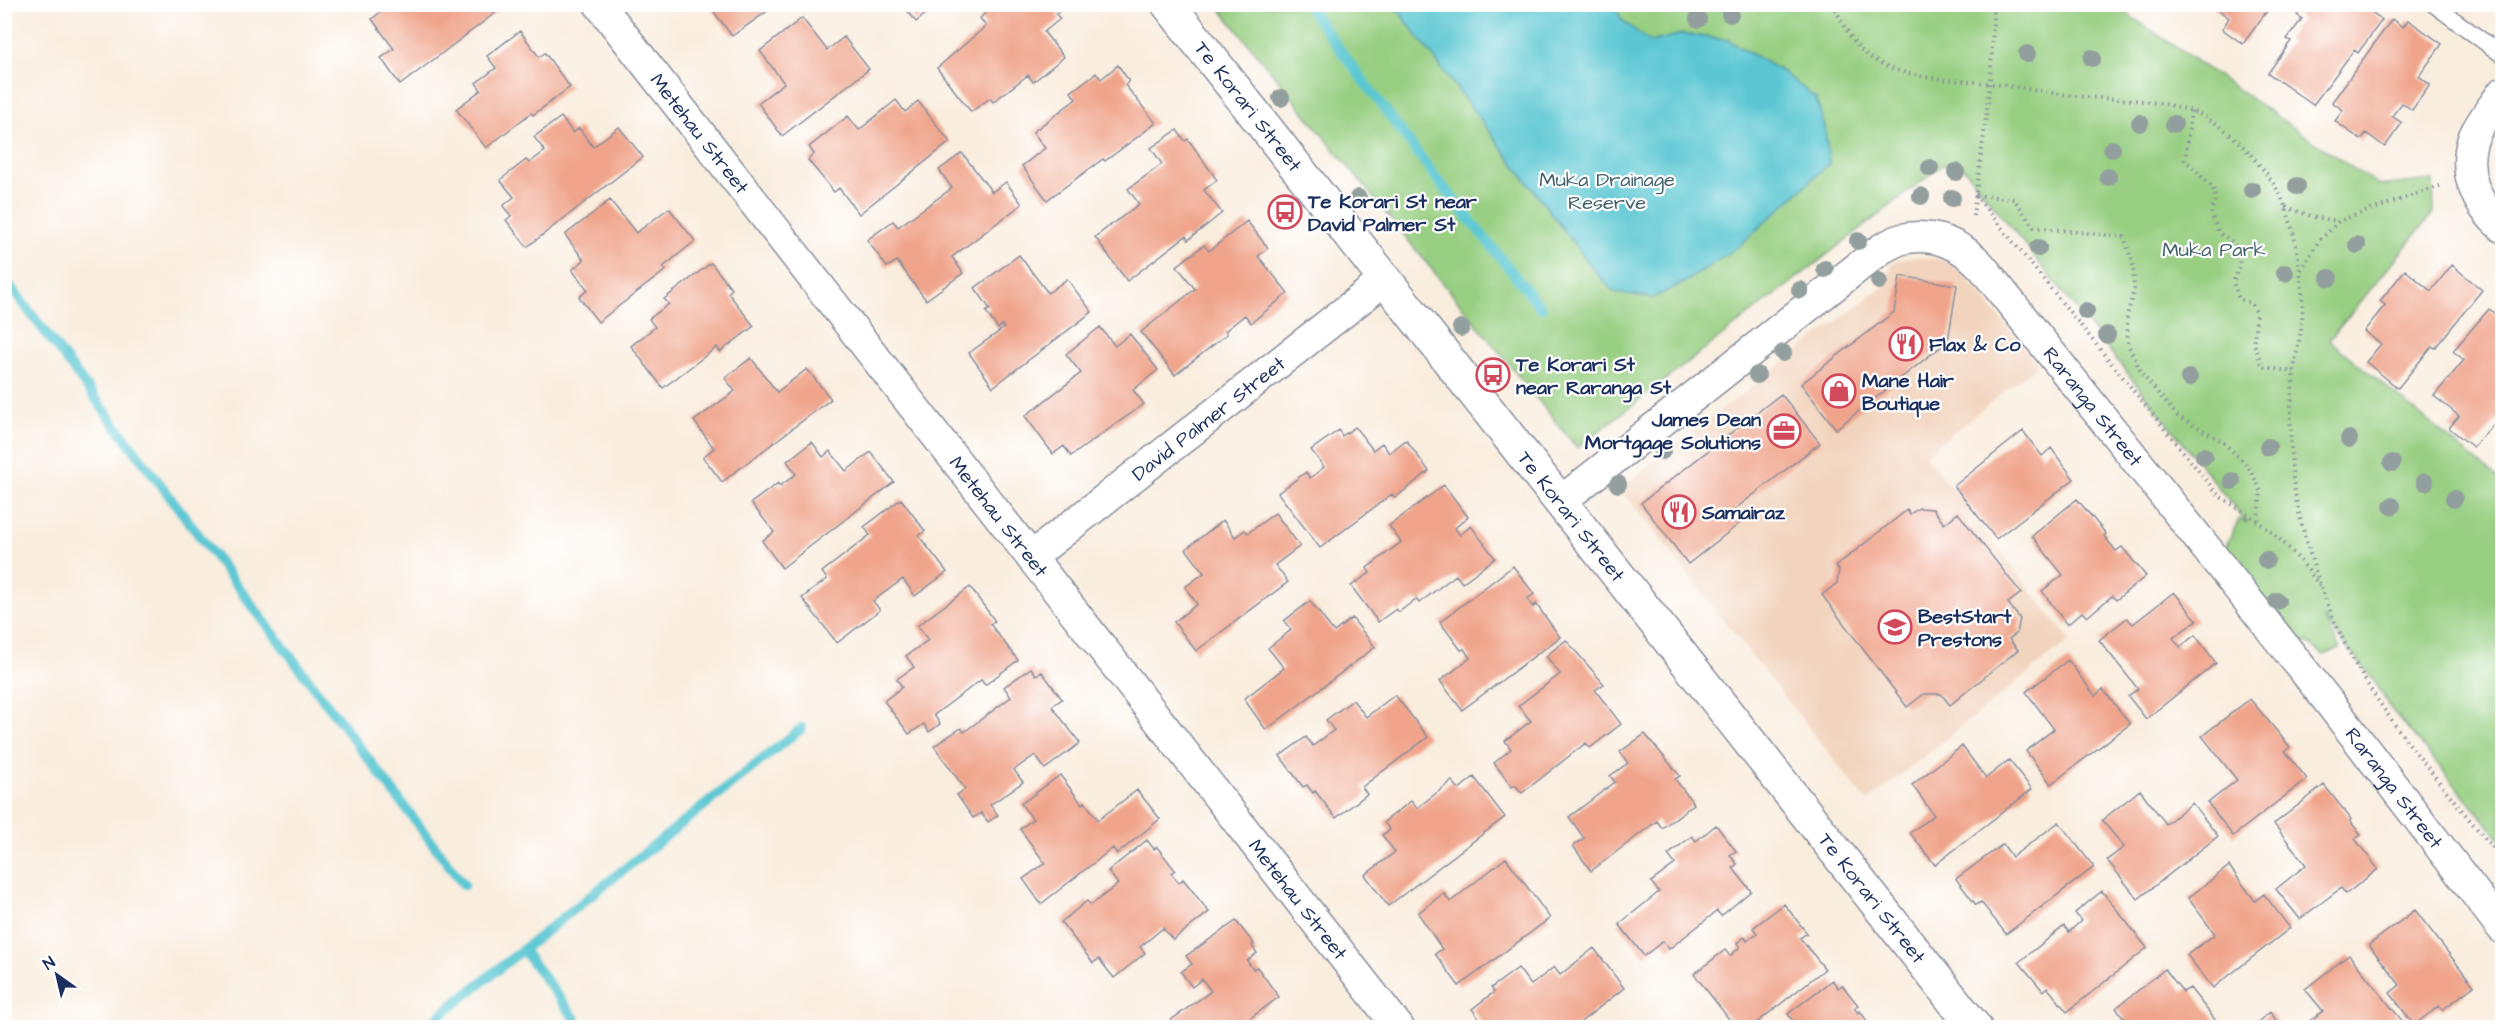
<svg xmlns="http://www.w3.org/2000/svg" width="2507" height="1032" font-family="'Architects Daughter',sans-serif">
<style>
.built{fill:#f2d4be}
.green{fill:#98cf82;stroke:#5a7f70;stroke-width:1.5}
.water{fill:#5bc7d3;stroke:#3b7b98;stroke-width:1.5}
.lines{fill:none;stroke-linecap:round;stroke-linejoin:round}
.stream{stroke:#5bc7d3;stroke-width:10}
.building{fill:#f0a48b}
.service-casing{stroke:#8a8e9e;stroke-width:18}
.minor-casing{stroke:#8a8e9e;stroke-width:33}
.tertiary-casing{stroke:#8a8e9e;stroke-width:36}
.path{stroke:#8a8e9e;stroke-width:4;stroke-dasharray:1.5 4.5;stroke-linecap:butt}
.service{stroke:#fff;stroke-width:15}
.minor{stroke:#fff;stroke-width:30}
.tertiary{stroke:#fff;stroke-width:33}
.tree{fill:#939f9e}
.labels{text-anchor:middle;stroke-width:4.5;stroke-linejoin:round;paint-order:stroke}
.street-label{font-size:20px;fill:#1b2f5e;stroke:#fff}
.park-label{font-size:20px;fill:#405f69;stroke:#fff}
.poi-label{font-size:20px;font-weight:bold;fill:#1b2f5e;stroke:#fff;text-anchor:start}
</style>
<rect width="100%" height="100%" fill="#fff"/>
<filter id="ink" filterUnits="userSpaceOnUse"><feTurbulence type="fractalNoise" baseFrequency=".0167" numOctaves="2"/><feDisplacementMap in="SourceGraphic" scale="12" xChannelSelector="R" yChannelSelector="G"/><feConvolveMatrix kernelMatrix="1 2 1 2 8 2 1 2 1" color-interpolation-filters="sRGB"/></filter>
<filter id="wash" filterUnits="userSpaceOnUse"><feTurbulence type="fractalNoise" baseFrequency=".008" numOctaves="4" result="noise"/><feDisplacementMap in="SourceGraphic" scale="24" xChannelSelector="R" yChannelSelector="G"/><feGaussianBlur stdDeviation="1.35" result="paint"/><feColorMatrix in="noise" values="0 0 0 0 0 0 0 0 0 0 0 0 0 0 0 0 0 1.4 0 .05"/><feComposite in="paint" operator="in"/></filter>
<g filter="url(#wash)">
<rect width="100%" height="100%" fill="#f9edde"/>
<path class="built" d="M1910,257L1939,259L1951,264L1963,273L2038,365L1925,455L2070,640L1867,802L1620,488L1887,283L1891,263Z"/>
<path class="green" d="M1217,5H2114L2379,186L2433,180L2434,212L2329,340L2502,482V841L2388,705L2377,685L2323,617L2340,649L2324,655L2307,643L2295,639L2225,548L2239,519L2247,523L1962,166L1943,165L1577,448Z"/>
<path class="water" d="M1394,5H1614L1622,20L1650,42L1682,34L1728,40L1783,72L1816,99L1825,127L1829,164L1739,246L1685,282L1653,298L1614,292L1596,273Z"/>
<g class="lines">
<path class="stream" d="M1306,4L1433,174L1541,308
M4,278L464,885
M523,950L582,1028
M424,1028L802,728"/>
</g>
<g id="blocks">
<path class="building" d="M390,4H507L400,85L381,58L394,49L372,19Z
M708,4H764L761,6L766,12L732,36Z
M902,4H938L916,22Z
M996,4H1067L1056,14L1060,19L1044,32L1064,57L1033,82L1028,75L993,102L990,98L971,112L937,68L986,26L980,18Z
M2210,4H2272L2243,44L2222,29L2229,18Z
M2305,4H2361L2382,20L2358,53L2354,50L2313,105L2268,73L2291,41L2287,39L2302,19L2297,15Z
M802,18L827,50L844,37L869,69L782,136L758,103L784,83L760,51Z
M2392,19L2403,27L2408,20L2442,44L2419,76L2430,85L2412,110L2402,103L2392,116L2402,123L2385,147L2366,133L2361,140L2335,121L2343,110L2332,102Z
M520,31L539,57L545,53L570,87L533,115L531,113L486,148L456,109L481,90L476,83L496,68L487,56Z
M1118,65L1129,81L1125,85L1156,123L1105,161L1103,159L1047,200L1022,166L1045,148L1033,132L1076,99L1071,92L1096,73L1101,79Z
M896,100L905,112L918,101L950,142L859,214L839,188L834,192L808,160L814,154L809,147L848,116L859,130Z
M561,117L573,133L579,128L593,147L619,127L643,157L527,247L506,220L511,216L503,206L514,197L500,180L526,160L529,163L545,151L534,137Z
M1177,130L1185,141L1188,139L1217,180L1204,190L1222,213L1188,240L1186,236L1127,281L1095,237L1139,204L1128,189L1162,164L1151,148Z
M962,153L992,192L1006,182L1022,204L952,257L963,273L926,300L897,261L887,267L867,240L893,221L898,227L952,188L939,170Z
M610,200L636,233L669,208L695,241L663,267L666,270L598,322L579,297L588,290L572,270L584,260L565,235Z
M1247,221L1268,248L1258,256L1288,293L1251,323L1245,315L1225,331L1227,334L1175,375L1141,332L1195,289L1177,266L1204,245L1209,251Z
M1019,255L1048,293L1067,279L1092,312L993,387L969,353L1004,328L1002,325L998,329L986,312L990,309L975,288Z
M711,263L732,289L728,293L754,326L720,352L717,347L663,388L631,346L655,327L649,319L669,304L664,299Z
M2452,265L2482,290L2435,348L2432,346L2398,388L2366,362L2381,344L2364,331L2385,305L2380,301L2405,270L2431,291Z
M1900,276L1957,285L1948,341L1836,429L1801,384L1894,312Z
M2489,309L2502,319V415L2473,447L2449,428L2459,416L2434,396L2464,360L2453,351Z
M1100,327L1115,346L1130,334L1158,370L1133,390L1144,404L1071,456L1064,446L1053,454L1025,416L1081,373L1066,354Z
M751,358L777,392L807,369L831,399L722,482L703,457L714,448L694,421L735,391L725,378Z
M1781,394L1820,443L1735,509L1744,520L1688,564L1641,503Z
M1355,427L1373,450L1382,443L1389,453L1406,440L1429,471L1395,498L1392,494L1320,548L1278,493L1306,472L1310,478L1324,467L1311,450L1339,430L1342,436Z
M2023,431L2042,456L2051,448L2074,479L1996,539L1954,486Z
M812,442L823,457L830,451L846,471L871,452L894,482L782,568L762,541L774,532L751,503L778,483L780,486L796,474L787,461Z
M1444,485L1468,517L1455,528L1460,535L1471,526L1495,558L1462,583L1456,575L1419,603L1416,599L1399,612L1396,609L1378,622L1351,586L1370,573L1367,568L1401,542L1389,526Z
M901,499L925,531L919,536L947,572L915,596L903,579L873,601L880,610L837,643L802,598L827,579L822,572L870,535L864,527Z
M2077,499L2106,534L2104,536L2116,551L2122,547L2146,576L2116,600L2112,596L2087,617L2082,612L2067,625L2042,591L2063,575L2032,536Z
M1919,508L1933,509L1944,524L1958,513L2021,593L2008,603L2020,619L2017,633L2009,639L2018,650L1950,705L1941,694H1924L1907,707L1822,595L1837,583L1839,570L1836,566L1907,510L1910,514Z
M1275,513L1300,546L1275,565L1288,582L1196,651L1174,622L1197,604L1185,587L1204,573L1186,549L1223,520L1235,537L1245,530L1248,533Z
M1513,566L1534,594L1527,599L1533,607L1536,604L1560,637L1462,710L1440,681L1470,658L1464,649L1461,650L1440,622Z
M970,587L995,621L990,624L1018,660L985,685L981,680L934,715L940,724L929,732L924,724L909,734L884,701L902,687L897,679L914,667L906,656L928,640L917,626Z
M2174,592L2197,620L2173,638L2180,647L2195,635L2216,663L2146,719L2128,696L2138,689L2099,640L2127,618L2133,624Z
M1310,601L1334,632L1352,618L1375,647L1266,730L1244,699L1284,668L1268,648L1291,630L1284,621Z
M1566,640L1604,684L1595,690L1621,724L1590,748L1586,743L1522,793L1515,785L1512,787L1494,763L1511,749L1505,741L1531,721L1518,706L1560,674L1546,656Z
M2068,660L2095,696L2103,689L2130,724L2051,784L2026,751L2054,729L2026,692Z
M1031,668L1036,675L1042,672L1062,699L1052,706L1080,743L1045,769L1035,755L1014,770L1023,782L990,805L998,815L988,822L981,813L973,818L957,795L965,789L934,746L961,728L964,732L1011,697L1004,687Z
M1395,695L1428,737L1362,787L1367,794L1336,818L1315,791L1313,793L1307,785L1303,787L1280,756L1306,737L1313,746L1334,730L1326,720L1353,700L1366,717Z
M2250,699L2290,747L2285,751L2307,779L2233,836L2208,803L2237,780L2202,736Z
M1645,734L1680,776L1675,779L1694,804L1662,828L1657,821L1591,871L1573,846L1584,838L1569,817L1615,782L1610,776L1628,763L1620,752Z
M1962,746L1986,778L2009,760L2032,789L1935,865L1910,833L1934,815L1912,785Z
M1060,775L1082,804L1085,802L1098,820L1137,790L1160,819L1117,854L1113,848L1041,904L1023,879L1045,863L1020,829L1033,819L1021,804Z
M1474,777L1505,817L1388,906L1365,875L1395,852L1382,835L1390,830L1384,822L1411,801L1417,808L1452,781L1459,789Z
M2324,785L2351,819L2350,821L2361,835L2355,839L2378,869L2346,894L2341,888L2300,919L2276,889L2306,865L2274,824Z
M2140,790L2166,824L2192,803L2218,836L2138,899L2107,860L2124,847L2102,820Z
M2059,822L2094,867L2006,934L1981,902L1976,905L1956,879L2003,844L2012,857Z
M1716,825L1736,851L1730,855L1737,864L1733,868L1751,891L1721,916L1717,911L1669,949L1663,941L1644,956L1619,924L1659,892L1651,882L1675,864L1668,855L1692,836L1696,841Z
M1147,840L1154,849L1157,847L1175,870L1171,873L1179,883L1183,879L1209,912L1173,940L1163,928L1140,947L1145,953L1114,978L1099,959L1093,963L1061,922L1087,901L1091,905L1118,884L1108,871Z
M1506,858L1550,918L1459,986L1435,954L1442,949L1418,913L1444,893L1450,902Z
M2229,866L2255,901L2264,894L2290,928L2213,988L2187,955L2215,934L2188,898Z
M2102,891L2147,948L2067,1012L2047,987L2043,991L2019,962L2064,926L2069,932L2081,921L2075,913Z
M1784,904L1807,933L1800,938L1825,969L1750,1028H1736L1694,974L1725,950L1730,956L1740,947L1737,943L1745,937L1747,941L1757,933L1753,928Z
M2415,910L2474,986L2442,1010L2439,1006L2414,1025L2390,993L2400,985L2369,945Z
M1236,921L1254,944L1252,946L1257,953L1247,961L1253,969L1257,967L1279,997L1237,1028H1160L1211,991L1202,979L1192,987L1181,972L1192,964L1186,956Z
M1594,948L1624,988L1573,1028H1486L1472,1009L1494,992L1491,988L1518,968L1531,985L1554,967L1560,975Z
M2349,955L2408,1028H2313L2309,1022L2323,1011L2305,989Z
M2165,969L2183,992L2190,988L2216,1021L2208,1028H2114L2125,1019L2116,1008Z
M1832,980L1838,988L1842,985L1858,1005L1854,1008L1858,1013L1860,1011L1872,1028H1798L1788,1014Z
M2270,1012L2282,1028H2250Z"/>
</g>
</g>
<g filter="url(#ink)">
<use href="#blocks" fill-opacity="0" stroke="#8a8e9e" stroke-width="1.5"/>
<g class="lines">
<g class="service-casing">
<path id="service" d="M2433,4L2502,55"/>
</g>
<g class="minor-casing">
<g id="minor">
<path id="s1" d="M599,4L1399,1028"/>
<path d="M2502,93C2493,107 2481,120 2474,136C2461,170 2476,205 2502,227"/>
<path id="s2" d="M1561,501L1881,249C1887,246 1895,241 1902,239C1934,232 1963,245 1983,268L2328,701L2502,928"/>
<path id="s3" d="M1031,557L1386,279"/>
</g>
</g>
<g class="tertiary-casing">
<g id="tertiary">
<path id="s4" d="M1168,4L1975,1028"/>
</g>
</g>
<path class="path" d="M1833,4C1842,22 1852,44 1868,56C1899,78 1940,79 1976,82C2009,85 2042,92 2075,96C2115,100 2161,98 2199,114C2218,122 2239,141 2252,156C2260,166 2269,176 2275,186C2295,217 2305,283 2302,320C2301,334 2297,349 2295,363C2289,409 2288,468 2299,513C2311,564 2330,618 2356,665C2396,735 2453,797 2502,860
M2191,111L2185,160L2213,188L2215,198L2211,214L2219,233C2243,246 2244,257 2233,282L2239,299L2251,303L2256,312L2254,344L2263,367L2294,372
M1975,195L2219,496C2265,524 2288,542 2320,586
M1976,195L2014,199L2034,227L2124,237L2133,264L2134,289L2127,316L2128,344L2142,374L2177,416L2222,441L2248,466L2261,491L2258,520
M2286,207L2317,218L2338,221
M1973,216C1982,146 1994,75 1993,4
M2301,270L2319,241L2339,221L2440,186"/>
<use href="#service" class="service"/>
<use href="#minor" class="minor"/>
<use href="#tertiary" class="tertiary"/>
</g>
<g class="tree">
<circle cx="1730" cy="14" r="9"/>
<circle cx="1698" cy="19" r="9"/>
<circle cx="2027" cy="54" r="9"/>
<circle cx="2092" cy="58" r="9"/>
<circle cx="1281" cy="98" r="9"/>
<circle cx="2140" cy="123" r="9"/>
<circle cx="2174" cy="124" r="9"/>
<circle cx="2112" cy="149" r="9"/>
<circle cx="1930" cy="168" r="9"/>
<circle cx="1956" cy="172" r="9"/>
<circle cx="2108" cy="177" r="9"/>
<circle cx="2297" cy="186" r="9"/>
<circle cx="2252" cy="190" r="9"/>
<circle cx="1921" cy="196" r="9"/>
<circle cx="1358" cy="198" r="9"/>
<circle cx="1952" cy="198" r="9"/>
<circle cx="1858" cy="241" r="9"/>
<circle cx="2357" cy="245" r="9"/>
<circle cx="2038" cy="248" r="9"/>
<circle cx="1825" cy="269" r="9"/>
<circle cx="2285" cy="273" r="9"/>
<circle cx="2329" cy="278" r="9"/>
<circle cx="1879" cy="281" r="9"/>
<circle cx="1800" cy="290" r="9"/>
<circle cx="2086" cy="311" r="9"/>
<circle cx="1461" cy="328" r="9"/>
<circle cx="2107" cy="335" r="9"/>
<circle cx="1783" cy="353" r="9"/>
<circle cx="1757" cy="375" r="9"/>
<circle cx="2189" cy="378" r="9"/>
<circle cx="2349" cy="439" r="9"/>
<circle cx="2268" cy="447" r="9"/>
<circle cx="1662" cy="451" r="9"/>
<circle cx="2204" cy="456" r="9"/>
<circle cx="2392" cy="463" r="9"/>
<circle cx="2232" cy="481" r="9"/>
<circle cx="2425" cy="482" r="9"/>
<circle cx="1618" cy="484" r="9"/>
<circle cx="2454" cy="499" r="9"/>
<circle cx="2392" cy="506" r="9"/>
<circle cx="2266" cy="560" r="9"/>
<circle cx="2277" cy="601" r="9"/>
</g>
</g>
<defs>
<g id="bus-ring" transform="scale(1.725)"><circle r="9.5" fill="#fff" stroke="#d1495b" stroke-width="1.5"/><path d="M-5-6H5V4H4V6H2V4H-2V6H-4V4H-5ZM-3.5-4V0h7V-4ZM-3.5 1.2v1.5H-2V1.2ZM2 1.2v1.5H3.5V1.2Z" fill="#d1495b"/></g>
<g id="restaurant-ring" transform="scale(1.725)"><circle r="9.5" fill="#fff" stroke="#d1495b" stroke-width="1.5"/><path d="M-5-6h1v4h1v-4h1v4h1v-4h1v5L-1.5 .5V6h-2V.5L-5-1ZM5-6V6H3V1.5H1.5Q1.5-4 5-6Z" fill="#d1495b"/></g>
<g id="shop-ring" transform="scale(1.725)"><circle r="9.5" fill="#fff" stroke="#d1495b" stroke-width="1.5"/><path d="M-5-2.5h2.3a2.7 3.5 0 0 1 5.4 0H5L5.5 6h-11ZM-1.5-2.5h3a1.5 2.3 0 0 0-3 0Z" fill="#d1495b"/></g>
<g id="office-ring" transform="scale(1.725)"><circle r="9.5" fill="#fff" stroke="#d1495b" stroke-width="1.5"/><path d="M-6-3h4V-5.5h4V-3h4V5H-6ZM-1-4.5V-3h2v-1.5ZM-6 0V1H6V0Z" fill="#d1495b"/></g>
<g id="school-ring" transform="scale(1.725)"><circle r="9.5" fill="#fff" stroke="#d1495b" stroke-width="1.5"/><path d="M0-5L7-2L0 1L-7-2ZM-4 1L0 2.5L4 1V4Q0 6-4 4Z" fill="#d1495b"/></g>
</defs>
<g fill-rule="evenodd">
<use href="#bus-ring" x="1285" y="212"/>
<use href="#restaurant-ring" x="1906" y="344"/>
<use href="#bus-ring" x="1493" y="375"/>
<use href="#shop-ring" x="1839" y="391"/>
<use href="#office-ring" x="1784" y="431"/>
<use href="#restaurant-ring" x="1679" y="512"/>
<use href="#school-ring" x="1895" y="627"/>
</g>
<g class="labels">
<g class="street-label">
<text dy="7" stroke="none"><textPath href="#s4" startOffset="130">Te Korari Street</textPath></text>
<text dy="7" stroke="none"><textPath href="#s1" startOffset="164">Metehau Street</textPath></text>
<text dy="7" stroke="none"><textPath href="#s2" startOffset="698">Raranga Street</textPath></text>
<text dy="7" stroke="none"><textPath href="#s3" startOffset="225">David Palmer Street</textPath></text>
<text dy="7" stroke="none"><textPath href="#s1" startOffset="650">Metehau Street</textPath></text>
<text dy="7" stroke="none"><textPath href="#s4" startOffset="652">Te Korari Street</textPath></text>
<text dy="7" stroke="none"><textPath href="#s2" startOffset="1184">Raranga Street</textPath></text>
<text dy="7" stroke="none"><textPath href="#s4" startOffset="1138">Te Korari Street</textPath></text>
<text dy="7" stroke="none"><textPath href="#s1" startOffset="1136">Metehau Street</textPath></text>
</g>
<g class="park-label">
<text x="1607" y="186">Muka Drainage<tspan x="1607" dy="23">Reserve</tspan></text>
<text x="2214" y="256">Muka Park</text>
</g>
<g class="poi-label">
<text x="1308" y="208">Te Korari St near<tspan x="1308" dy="23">David Palmer St</tspan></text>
<text x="1929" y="351">Flax &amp; Co</text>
<text x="1516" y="371">Te Korari St<tspan x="1516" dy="23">near Raranga St</tspan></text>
<text x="1862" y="387">Mane Hair<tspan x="1862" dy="23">Boutique</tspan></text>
<text x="1761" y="426" text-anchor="end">James Dean<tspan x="1761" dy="23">Mortgage Solutions</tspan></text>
<text x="1702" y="519">Samairaz</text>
<text x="1918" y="623">BestStart<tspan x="1918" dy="23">Prestons</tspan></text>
</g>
</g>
<rect width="2507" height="1032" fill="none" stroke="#fff" stroke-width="24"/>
<g transform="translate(57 975) rotate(326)" stroke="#ffffff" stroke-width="4.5" paint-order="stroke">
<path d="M0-4.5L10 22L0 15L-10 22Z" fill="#1b2f5e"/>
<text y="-9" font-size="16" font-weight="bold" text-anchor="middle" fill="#1b2f5e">N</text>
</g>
</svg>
